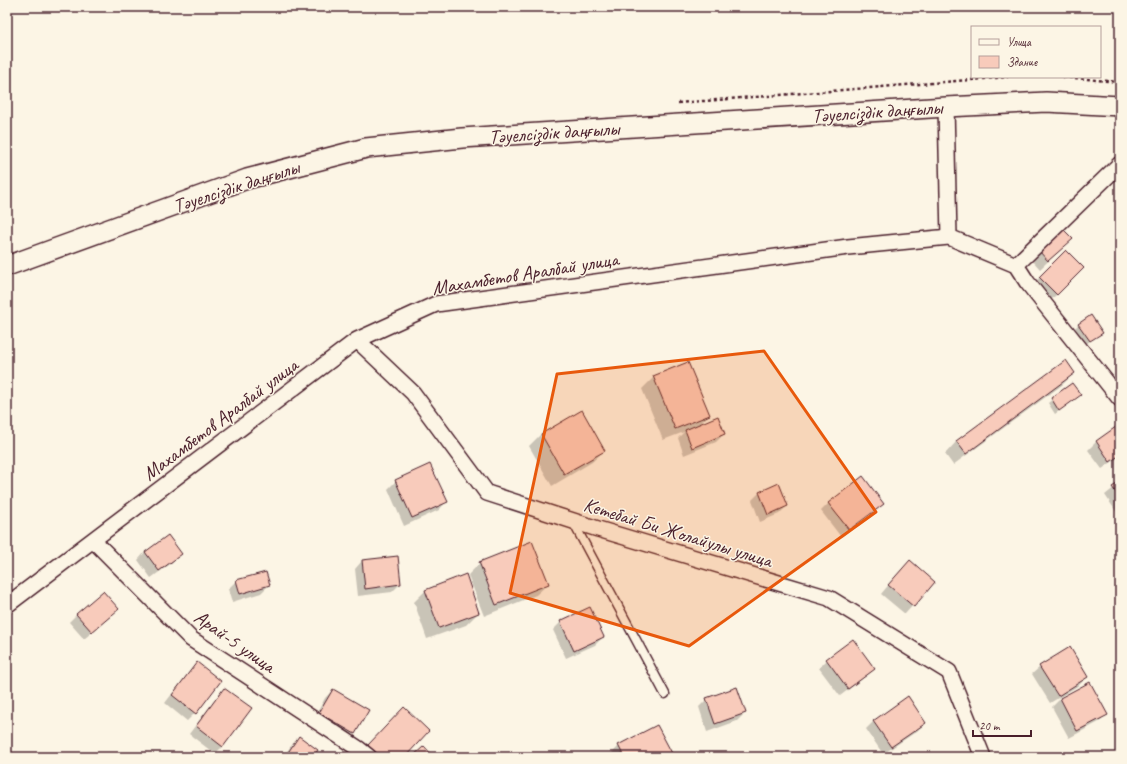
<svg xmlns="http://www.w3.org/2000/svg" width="1127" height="764" font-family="Caveat,sans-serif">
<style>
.shadow{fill:#0003}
.building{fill:#f8cbbb;stroke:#4a1f2b}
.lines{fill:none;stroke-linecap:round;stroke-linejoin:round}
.service-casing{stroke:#4a1f2b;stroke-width:11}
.minor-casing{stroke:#4a1f2b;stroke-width:18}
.tertiary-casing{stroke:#4a1f2b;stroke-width:22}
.path{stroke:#4a1f2b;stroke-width:2.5;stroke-dasharray:3 3;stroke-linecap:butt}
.service{stroke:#fcf5e5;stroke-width:8}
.minor{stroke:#fcf5e5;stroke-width:15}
.tertiary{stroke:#fcf5e5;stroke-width:19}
.marked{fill:#e8590c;fill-opacity:0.2;stroke:#e8590c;stroke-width:3;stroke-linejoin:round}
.labels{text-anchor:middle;stroke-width:3;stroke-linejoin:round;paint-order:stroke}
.street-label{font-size:20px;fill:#4a1f2b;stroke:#fcf5e5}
</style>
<rect width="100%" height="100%" fill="#fcf5e5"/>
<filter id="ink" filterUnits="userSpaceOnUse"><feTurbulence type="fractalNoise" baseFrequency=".025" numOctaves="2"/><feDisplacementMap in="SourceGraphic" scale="8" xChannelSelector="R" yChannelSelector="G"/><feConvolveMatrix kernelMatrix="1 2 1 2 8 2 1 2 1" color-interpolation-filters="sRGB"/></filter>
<g filter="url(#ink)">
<path class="shadow" d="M1063,247L1040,269L1032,260L1039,252Z
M1066,252L1083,268L1049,302L1032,285Z
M1079,324L1102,332L1086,344L1075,328Z
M1065,362L1074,373L1062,385L953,465L945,454L956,442Z
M654,377L709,415L698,426L724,434L716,442L684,455L678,438L684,432L663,440L642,389Z
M1072,384L1080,395L1055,414L1048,403Z
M582,411L604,451L592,462L552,486L529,446L541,434Z
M1120,425V456L1102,469L1088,450L1096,442Z
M396,481L446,502L439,510L404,526L388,489Z
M1120,483V516H1119L1105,495Z
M760,492L787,506L779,514L760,522L752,500Z
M829,503L883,504L875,511L841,537L821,511Z
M145,552L181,554L173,562L151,578L138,560Z
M362,561L400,584L392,592L358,596L355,569Z
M480,563L548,584L536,595L484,616L468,575Z
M902,569L934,582L905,614L881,594Z
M266,573L269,585L261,593L232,602L228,589L236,581Z
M426,590L478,613L466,625L427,639L414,602Z
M77,614L110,617L84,639L69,622Z
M561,622L603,637L595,645L566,658L553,630Z
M853,641L874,669L866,676L840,696L819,668L827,660Z
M197,664L195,713L187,721L165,703L189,672Z
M1040,667L1087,677L1079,685L1050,703L1032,674Z
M1090,683L1106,714L1099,722L1069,738L1052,707L1060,699Z
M224,689L223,746L215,754L189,734L217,697Z
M333,690L354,733L346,741L312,722L325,698Z
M707,699L745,713L737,721L707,732L699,707Z
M392,720L403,757H357Z
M874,721L925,723L917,731L883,754L866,729Z
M299,738L312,757H283L291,746Z
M619,746L673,757H608Z"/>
<path class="building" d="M1063,229L1073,239L1048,261L1039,251Z
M1066,250L1084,268L1057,295L1039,277Z
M1091,315L1103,333L1090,341L1078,324Z
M1066,360L1075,373L966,454L956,441Z
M688,362L710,415L675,429L653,376Z
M1072,383L1081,395L1059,411L1051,398Z
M582,410L605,451L564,474L541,434Z
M718,416L725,434L692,448L685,430Z
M1120,424V455L1110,462L1096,441Z
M430,464L448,502L412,518L395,480Z
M863,476L884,504L849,530L828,503Z
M1120,482V498L1112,487Z
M779,483L788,506L768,515L759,492Z
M168,535L182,554L159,571L145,552Z
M532,541L549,584L496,605L479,562Z
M398,556L401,584L365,589L362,560Z
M910,560L935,582L914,607L888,585Z
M266,572L270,585L240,594L236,580Z
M466,574L479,613L439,628L425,590Z
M103,591L119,609L92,632L76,614Z
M590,607L604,637L574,651L560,621Z
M853,639L875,669L848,689L826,659Z
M1070,647L1088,677L1058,696L1039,666Z
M197,662L221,681L196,714L172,695Z
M1090,682L1108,715L1077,731L1060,698Z
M737,687L746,713L715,724L706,698Z
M224,688L252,708L223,747L196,726Z
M333,689L369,710L355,734L319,713Z
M908,696L926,723L891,747L873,721Z
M404,707L429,731L405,757H380L368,745Z
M657,725L674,757H624L618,745Z
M299,736L318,750L313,757H285Z
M424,746L434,757H412Z"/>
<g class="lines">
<g class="service-casing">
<path id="service" d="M573,522L665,694"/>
</g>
<g class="minor-casing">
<path id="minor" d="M946,107L949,237
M1016,265L1120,164
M357,340L413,393L487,493L598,529L829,598L949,672L983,757
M93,540L191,639L359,749L369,757
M7,605L357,340L436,304L848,247L949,237L1016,265L1027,282L1120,399"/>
</g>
<g class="tertiary-casing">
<path id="tertiary" d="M7,266L247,179L366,148L462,138L946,107L1046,102L1120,106"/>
</g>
<path class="path" d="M1063,77L1120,82
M678,103L1008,77"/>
<use href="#service" class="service"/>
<use href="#minor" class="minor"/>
<use href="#tertiary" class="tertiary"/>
</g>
</g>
<path class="marked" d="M764,351L876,512L689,646L510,593L557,374Z"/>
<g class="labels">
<g class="street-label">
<text transform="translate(877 111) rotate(-4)" y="7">Тәуелсіздік даңғылы</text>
<text transform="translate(554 132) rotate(-4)" y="7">Тәуелсіздік даңғылы</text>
<text transform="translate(236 186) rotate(-18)" y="7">Тәуелсіздік даңғылы</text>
<text transform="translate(525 273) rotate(-9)" y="7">Махамбетов Аралбай улица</text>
<text transform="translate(220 419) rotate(-37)" y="7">Махамбетов Аралбай улица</text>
<text transform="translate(678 532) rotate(17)" y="7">Кетебай Би Жолайулы улица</text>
<text transform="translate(235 641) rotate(35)" y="7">Арай-5 улица</text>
</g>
</g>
<rect width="1127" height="764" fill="none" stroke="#fcf5e5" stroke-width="24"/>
<rect x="12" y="12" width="1103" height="740" fill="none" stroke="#4a1f2b" stroke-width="1.5" filter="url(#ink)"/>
<rect x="971" y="26" width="130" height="52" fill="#fcf5e5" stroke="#b59f9b"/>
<rect x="979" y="39" width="20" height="6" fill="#fcf5e5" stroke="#b59f9b"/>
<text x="1007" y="46" font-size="12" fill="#4a1f2b">Улица</text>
<rect x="979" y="56" width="20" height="12" fill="#f8cbbb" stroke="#b59f9b"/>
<text x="1007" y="66" font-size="12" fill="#4a1f2b">Здание</text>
<path d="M973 730v6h58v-6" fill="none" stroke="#4a1f2b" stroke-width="2"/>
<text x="979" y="730" font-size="12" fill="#4a1f2b" stroke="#fcf5e5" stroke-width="3" paint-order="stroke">20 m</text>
</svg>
